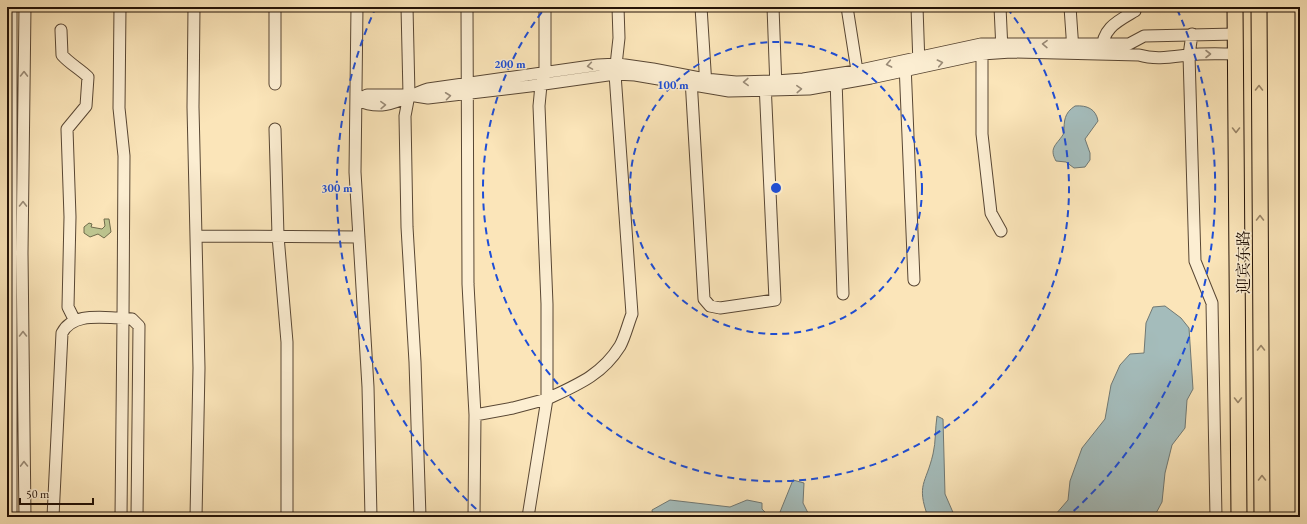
<svg xmlns="http://www.w3.org/2000/svg" width="1307" height="524" font-family="'EB Garamond','Noto Serif SC',serif">
<style>
.green{fill:#bdc590;stroke:#706c4c}
.water{fill:#a4bcbb;stroke:#707873}
.lines{fill:none;stroke-linecap:round;stroke-linejoin:round}
.minor-casing{stroke:#594734;stroke-width:13}
.highway-casing{stroke:#231207;stroke-width:17}
.minor{stroke:#fceed2;stroke-width:11}
.highway{stroke:#fbe5b9;stroke-width:15}
.oneway{stroke:#9a8b77}
.oneway2{stroke:#9a8669}
.ring{fill:none;stroke:#1d4ed8;stroke-width:2;stroke-dasharray:7 5}
.labels{text-anchor:middle;stroke-width:3;stroke-linejoin:round;paint-order:stroke}
.street-label{font-size:16px;fill:#231207;stroke:#fceed2}
.centre{fill:#1d4ed8;stroke:#fceed2;stroke-width:2}
.ring-label{font-size:12px;text-anchor:middle;font-weight:bold;fill:#1d4ed8;stroke:#fceed2;stroke-width:3;stroke-linejoin:round;paint-order:stroke}
</style>
<rect width="100%" height="100%" fill="#fbe5b9"/>
<filter id="stains"><feTurbulence type="fractalNoise" baseFrequency=".005" numOctaves="4"/><feColorMatrix values="0 0 0 0 .2 0 0 0 0 .09 0 0 0 0 .02 0 0 0 .5 -.17"/></filter>
<radialGradient id="worn" r=".72"><stop offset=".6" stop-color="#630" stop-opacity="0"/><stop offset="1" stop-color="#630" stop-opacity=".3"/></radialGradient>
<path class="green" d="M104,219H109L111,232L104,238L98,234L90,237L84,233V227L89,223L92,224L91,227L102,229L105,226Z"/>
<path class="water" d="M1075,106C1087,105 1096,109 1098,121L1085,139L1090,153V160L1085,167L1074,168L1066,162L1056,161C1048,147 1058,144 1064,133C1064,121 1064,113 1075,106Z
M1165,306L1181,318L1189,328L1193,389L1187,400L1185,428L1172,445L1165,473L1162,502L1154,517H1046L1055,515L1068,500L1070,481L1082,448L1105,419L1111,385L1120,365L1130,354L1144,353L1146,323L1153,307Z
M937,416L943,419L945,494L955,517H928C916,484 926,484 933,454C936,442 935,428 937,416Z
M793,480L804,483L803,503L810,517H778Z
M670,500L730,507L747,500L762,503V509L770,517H653L652,510Z"/>
<g class="lines">
<g class="minor-casing">
<path id="minor" d="M120,7L119,108L124,156L123,318L132,319L139,326L137,517
M194,7L193,107L199,368L196,517
M357,7L355,172L368,387L371,517
M407,7L409,95L405,116L407,227L415,362L420,517
M467,7L468,284L475,415L474,517
M701,7L706,86
M773,7L776,88
M847,7L858,77
M917,7L919,65
M1000,7L1002,50
M1070,7L1073,50
M61,30L62,55C70,64 80,69 88,77L86,106L67,129L70,217L68,307L75,321
M1192,34L1189,55L1195,261L1212,303L1216,517
M1236,34L1144,36L1129,44H981L856,71L803,79L776,81L736,82L705,79L653,69L618,64L598,65L428,89C401,98 386,113 357,100L367,95H409L428,98L530,86L615,74L635,75L729,91L809,89L871,78L982,54L1011,52L1139,55C1155,60 1171,57 1188,55C1204,53 1220,54 1236,54
M982,49V134L991,213L1001,231
M1102,51C1102,28 1118,21 1135,11V7
M905,64L914,280
M691,79L704,299L710,306L720,308L775,300L765,83
M836,79L843,294
M275,84V7
M275,129L278,236L287,342V517
M196,236L359,237
M475,415L513,408L547,399V304L539,106L541,85L545,73V7
M11,517V7
M25,517L22,253L25,7
M53,517L62,333C73,312 102,318 123,318L121,517
M528,517L547,399C577,385 602,375 620,346C625,337 628,324 632,314L615,74L619,38L618,7"/>
</g>
<g class="highway-casing">
<path id="highway" d="M1235,7L1239,517
M1259,7L1262,517"/>
</g>
<use href="#minor" class="minor"/>
<use href="#highway" class="highway"/>
</g>
<defs><path id="oneway-chevron" d="M-2-3.5L2.5 0L-2 3.5" fill="none" stroke-width="1.6" stroke-linecap="round" stroke-linejoin="round"/></defs>
<g class="oneway">
<use href="#oneway-chevron" transform="translate(1045 44) rotate(-179)"/>
<use href="#oneway-chevron" transform="translate(1208 54)"/>
<use href="#oneway-chevron" transform="translate(940 63) rotate(-12)"/>
<use href="#oneway-chevron" transform="translate(889 64) rotate(169)"/>
<use href="#oneway-chevron" transform="translate(590 66) rotate(171)"/>
<use href="#oneway-chevron" transform="translate(24 74) rotate(-89)"/>
<use href="#oneway-chevron" transform="translate(746 82) rotate(178)"/>
<use href="#oneway-chevron" transform="translate(799 89) rotate(-3)"/>
<use href="#oneway-chevron" transform="translate(448 96) rotate(-7)"/>
<use href="#oneway-chevron" transform="translate(383 105) rotate(-2)"/>
<use href="#oneway-chevron" transform="translate(23 204) rotate(-89)"/>
<use href="#oneway-chevron" transform="translate(23 334) rotate(-90)"/>
<use href="#oneway-chevron" transform="translate(24 464) rotate(-91)"/>
</g>
<g class="oneway2">
<use href="#oneway-chevron" transform="translate(1259 88) rotate(-90)"/>
<use href="#oneway-chevron" transform="translate(1236 130) rotate(90)"/>
<use href="#oneway-chevron" transform="translate(1260 218) rotate(-90)"/>
<use href="#oneway-chevron" transform="translate(1261 348) rotate(-90)"/>
<use href="#oneway-chevron" transform="translate(1238 400) rotate(90)"/>
<use href="#oneway-chevron" transform="translate(1262 478) rotate(-90)"/>
</g>
<g class="ring">
<circle cx="776" cy="188" r="146"/>
<path d="M1007 8A293 293 0 1 1 545 8"/>
<path d="M485 517A439 439 0 0 1 375 9M1177 9A439 439 0 0 1 1067 517"/>
</g>
<g class="labels">
<g class="street-label">
<text transform="translate(1243 262) rotate(-90)" y="6">迎宾东路</text>
</g>
</g>
<circle cx="776" cy="188" r="6" class="centre"/>
<g class="ring-label">
<text x="510" y="68">200 m</text>
<text x="673" y="89">100 m</text>
<text x="337" y="192">300 m</text>
</g>
<rect width="1307" height="524" fill="none" stroke="#fbe5b9" stroke-width="24"/>
<rect x="8" y="8" width="1291" height="508" fill="none" stroke="#231207" stroke-width="2"/>
<rect x="12" y="12" width="1283" height="500" fill="none" stroke="#231207"/>
<path d="M20 498v6h73v-6" fill="none" stroke="#231207" stroke-width="2"/>
<text x="26" y="498" font-size="12" fill="#231207" stroke="#fceed2" stroke-width="3" paint-order="stroke">50 m</text>
<rect width="100%" height="100%" filter="url(#stains)"/>
<rect width="100%" height="100%" fill="url(#worn)"/>
</svg>
